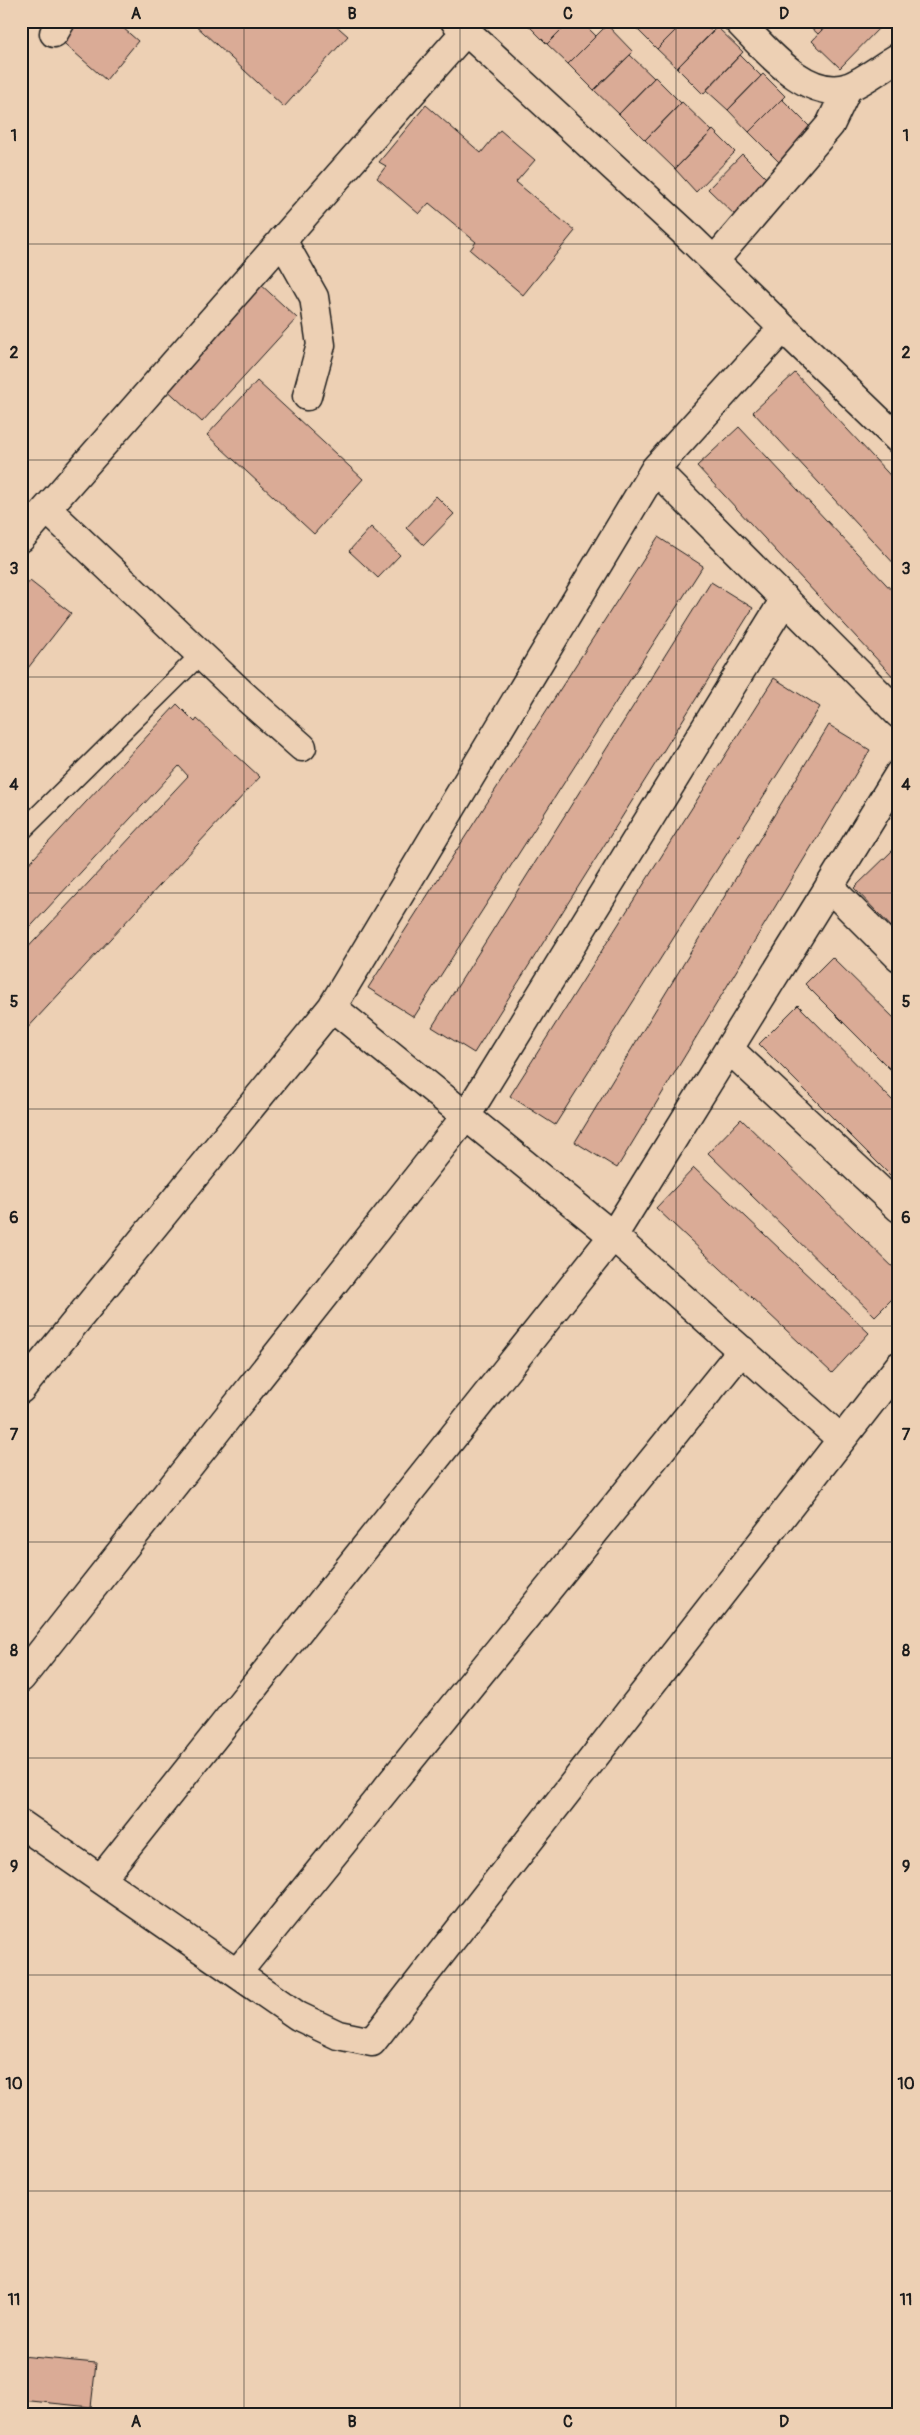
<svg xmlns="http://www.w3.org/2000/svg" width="920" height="2435" font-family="Pangolin,sans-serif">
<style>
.building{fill:#daab96;stroke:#1c1c1c}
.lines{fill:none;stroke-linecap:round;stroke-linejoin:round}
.service-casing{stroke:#1c1c1c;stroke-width:21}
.minor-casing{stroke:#1c1c1c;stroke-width:31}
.service{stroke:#edd0b4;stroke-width:18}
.minor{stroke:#edd0b4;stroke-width:28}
.grid{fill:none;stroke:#1c1c1c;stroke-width:1;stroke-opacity:0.55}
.neatline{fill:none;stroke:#1c1c1c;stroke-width:2}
.grid-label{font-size:16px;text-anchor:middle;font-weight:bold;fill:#1c1c1c}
</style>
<rect width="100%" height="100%" fill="#edd0b4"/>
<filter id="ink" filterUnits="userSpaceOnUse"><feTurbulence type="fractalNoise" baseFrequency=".02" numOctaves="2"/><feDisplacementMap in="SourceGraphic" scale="10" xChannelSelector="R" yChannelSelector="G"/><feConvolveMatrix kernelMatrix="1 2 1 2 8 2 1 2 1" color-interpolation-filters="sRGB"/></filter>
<g filter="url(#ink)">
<path class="building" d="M72,21H115L138,41L106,80L58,38Z
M191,21H331L348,36L284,107Z
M526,21H570L547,44L525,22Z
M570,21H581L596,36L568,64L547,44Z
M629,21H644L637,29Z
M644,21H685L657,49L637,29Z
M685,21H701L713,32L677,68L657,49Z
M804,21H831L818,34Z
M831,21H875L880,27L840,68L812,41Z
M886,21H899V33Z
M607,25L633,52L594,90L568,64Z
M717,27L743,52L703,94L677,68Z
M630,55L654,78L619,114L594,90Z
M740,55L761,76L728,110L706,90Z
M763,74L785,96L749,132L728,110Z
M655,77L681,103L645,140L619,114Z
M782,99L813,130L780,163L749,132Z
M682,102L712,131L675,169L645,140Z
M426,105L481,153L500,130L535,160L516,182L575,231L523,295L470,250L476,242L429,203L419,214L377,178L386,166L379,162Z
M713,130L735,152L696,192L675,169Z
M742,154L774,186L740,220L708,189Z
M258,282L297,318L202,422L162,385Z
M795,373L899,485V569L753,412Z
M257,381L363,479L314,534L207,435Z
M739,427L899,598V683L697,466Z
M436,496L454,514L424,545L406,528Z
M371,527L400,555L378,578L349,551Z
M658,537L703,566L414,1017L368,988Z
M30,581L71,613L21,677V592Z
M711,582L753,608L474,1053L432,1027Z
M774,678L820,707L555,1125L510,1096Z
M177,704L195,722L197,719L260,777L23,1033L21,955L188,776L179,766L21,937V872Z
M829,725L870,750L617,1168L575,1142Z
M893,850L899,857V935L854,888Z
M832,957L899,1023V1078L805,984Z
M798,1005L899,1107V1184L759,1044Z
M741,1119L899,1273V1292L875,1316L708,1153Z
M694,1168L869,1333L832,1373L656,1208Z
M21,2356L96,2363L91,2407L21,2400Z"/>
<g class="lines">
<g class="service-casing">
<path id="service" d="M21,832L201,654"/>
</g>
<g class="minor-casing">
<path id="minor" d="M455,21L683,231L899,440
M738,21C764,47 806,102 849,87C866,80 883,66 899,57
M54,33L61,21
M282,240L314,297L321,345L307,396
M714,261L830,125L848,87
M655,469L899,714
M47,509L240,692L302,747
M21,538L465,32
M829,887L899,957
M332,1007L613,1236L841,1439
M729,1049L899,1208
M21,1389L332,1007L655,469L783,328
M21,1678L466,1116L785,599
M21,1824L298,2016L338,2035L372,2042L899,1366
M101,1879L613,1236L899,774
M237,1973L742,1350"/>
</g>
<use href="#service" class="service"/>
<use href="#minor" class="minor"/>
</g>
</g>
<path class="grid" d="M244,21V2414M460,21V2414M676,21V2414M21,244H899M21,460H899M21,677H899M21,893H899M21,1109H899M21,1326H899M21,1542H899M21,1758H899M21,1975H899M21,2191H899"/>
<rect width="920" height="2435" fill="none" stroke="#edd0b4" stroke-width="55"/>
<rect x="28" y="28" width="864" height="2380" class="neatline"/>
<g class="grid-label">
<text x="136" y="19">A</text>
<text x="352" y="19">B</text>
<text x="568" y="19">C</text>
<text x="784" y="19">D</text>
<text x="14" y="141">1</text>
<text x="906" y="141">1</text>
<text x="14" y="358">2</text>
<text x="906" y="358">2</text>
<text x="14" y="574">3</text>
<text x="906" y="574">3</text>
<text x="14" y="790">4</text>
<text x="906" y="790">4</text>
<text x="14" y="1007">5</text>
<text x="906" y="1007">5</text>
<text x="14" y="1223">6</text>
<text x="906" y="1223">6</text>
<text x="14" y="1440">7</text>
<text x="906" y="1440">7</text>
<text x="14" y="1656">8</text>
<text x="906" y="1656">8</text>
<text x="14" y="1872">9</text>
<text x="906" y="1872">9</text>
<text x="14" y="2089">10</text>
<text x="906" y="2089">10</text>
<text x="14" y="2305">11</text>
<text x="906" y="2305">11</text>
<text x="136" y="2427">A</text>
<text x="352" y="2427">B</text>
<text x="568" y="2427">C</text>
<text x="784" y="2427">D</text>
</g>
</svg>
